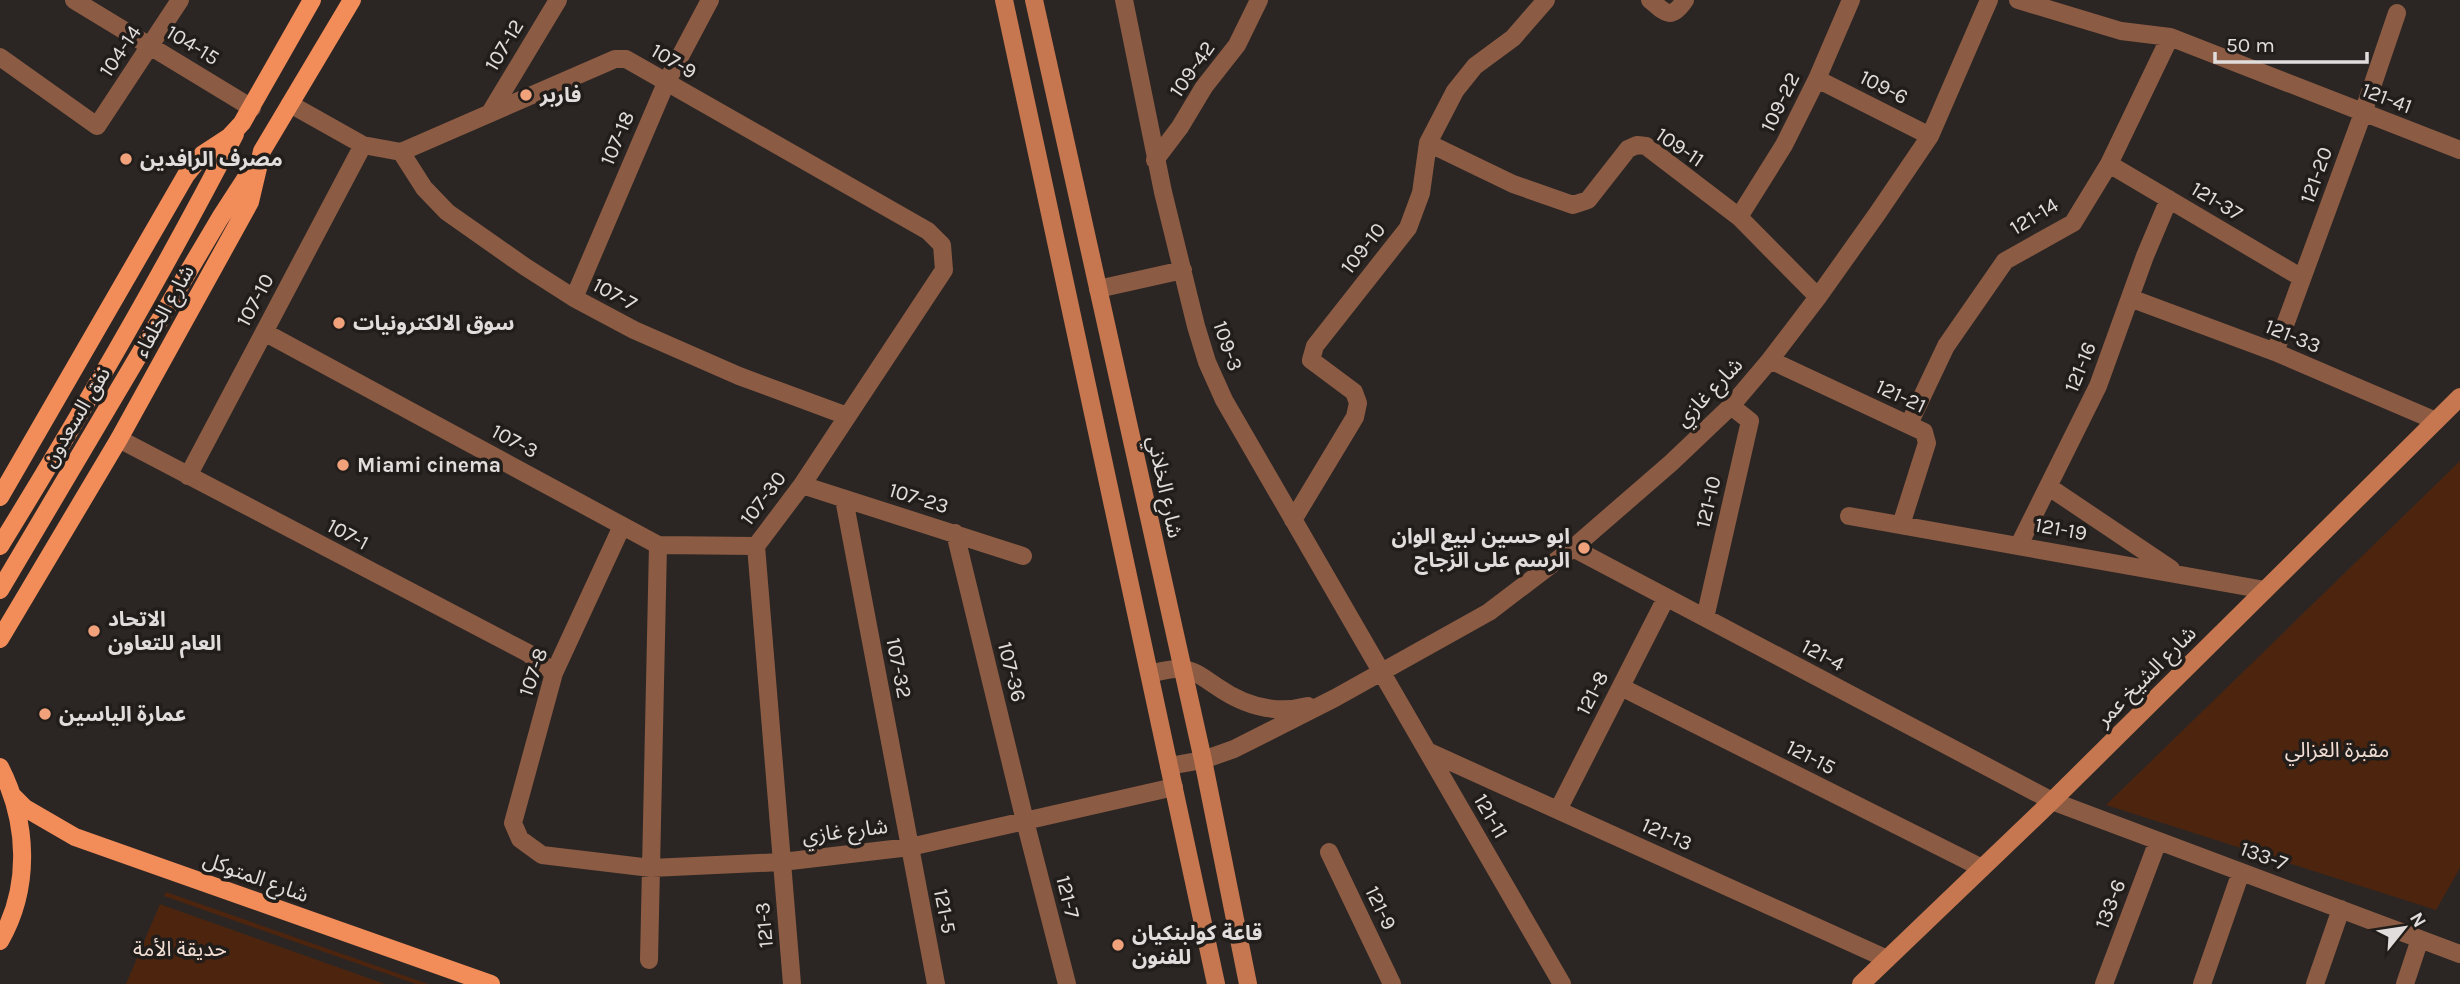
<svg xmlns="http://www.w3.org/2000/svg" width="2460" height="984" font-family="Karla,'Noto Sans Arabic',sans-serif">
<style>
.green{fill:#4d250f}
.lines{fill:none;stroke-linecap:round;stroke-linejoin:round}
.street{stroke:#8c5b43;stroke-width:18}
.secondary{stroke:#c6774f;stroke-width:18}
.primary{stroke:#f28c58;stroke-width:18}
.poi-dot{fill:#f1a27b;stroke:#211d1b;stroke-width:2.5}
.labels{text-anchor:middle;stroke-width:7;stroke-linejoin:round;paint-order:stroke}
.street-label{font-size:21px;fill:#e0dddc;stroke:#211d1b}
.poi-label{font-size:21px;font-weight:bold;fill:#e0dddc;stroke:#211d1b;text-anchor:start}
.park-label{font-size:21px;fill:#f3ded4;stroke:#211d1b}
</style>
<rect width="100%" height="100%" fill="#2b2624"/>
<path class="green" d="M2460,461V868L2436,910L2106,805Z
M166,892L428,984H416L164,896Z
M160,904L165,906L385,984H126Z"/>
<g class="lines">
<path class="street" d="M74,0L252,108
M1124,0L1163,192L1196,326L1207,362L1224,400L1562,984
M1650,0C1666,13 1671,21 1685,0
M2018,0L2121,31L2170,37L2460,150
M0,57L97,126L180,0
M1817,79L1930,136
M290,104L363,145L401,152L615,59H626L928,231L942,245L944,270L802,485L756,546L792,984
M490,113L558,0
M1428,143L1513,184L1573,205L1588,200L1628,149L1637,145L1646,146L1739,217L1818,297
M401,152L424,188L447,212L524,266L574,298L634,330L739,376L847,416
M1155,160L1180,127L1204,87L1237,45L1259,0
M2109,164L2302,278
M1739,217L1784,145L1817,79L1851,0
M1098,289L1183,270
M574,298L666,83L710,0
M2130,298L2275,352L2436,421
M264,332L658,545L756,546
M2275,352L2363,113L2397,13
M1770,360L1924,432L1927,443L1901,525
M1909,424L1946,346L2005,261L2073,223L2109,164L2170,37
M119,439L528,653L554,673
M188,476L363,145
M802,485L1023,556
M2049,487L2171,569
M844,499L936,984
M1849,516L2265,590
M1293,520L1355,417L1358,403L1354,392L1311,360L1315,346L1408,228L1421,193L1428,143L1455,91L1475,66L1513,38L1546,0
M622,526L554,673L513,823L520,839L542,855L651,868L782,862L910,847L1174,787
M955,533L1025,821L1067,984
M2019,545L2098,386L2145,256L2169,199
M1573,548L2052,801L2460,954
M1705,618L1750,421L1731,406
M1150,673C1160,672 1172,668 1182,669C1195,670 1205,679 1216,686C1243,705 1274,715 1308,706
M1621,687L1982,868
M1427,751L1887,959
M1169,766L1203,760L1234,749L1335,698L1489,612L1573,548L1671,463L1731,406L1770,360L1818,297L1877,214L1930,136L1989,0
M1558,810L1666,598
M1329,852L1392,984
M649,960L658,545
M2104,984L2158,841
M2202,984L2241,872
M2315,984L2341,909
M2405,984L2420,939"/>
<path class="secondary" d="M1004,0L1216,984
M1034,0L1203,760L1248,984
M1861,984L2052,801L2460,397"/>
<path class="primary" d="M0,497L186,175L203,154L229,137L242,123L312,0
M0,546C83,411 162,275 235,134
M0,590L220,218L255,164
M0,639L119,439L250,202L262,151L352,0
M0,767C28,822 31,887 0,941
M13,796L25,808L75,837L491,984"/>
</g>
<g class="poi-dot">
<circle cx="526" cy="95" r="7"/>
<circle cx="126" cy="159" r="7"/>
<circle cx="339" cy="323" r="7"/>
<circle cx="343" cy="465" r="7"/>
<circle cx="1584" cy="548" r="7"/>
<circle cx="94" cy="631" r="7"/>
<circle cx="45" cy="714" r="7"/>
<circle cx="1118" cy="945" r="7"/>
</g>
<g class="labels">
<g class="street-label">
<text transform="translate(193 45) rotate(31)" y="7">104-15</text>
<text transform="translate(504 45) rotate(-59)" y="7">107-12</text>
<text transform="translate(120 51) rotate(-56)" y="7">104-14</text>
<text transform="translate(674 61) rotate(30)" y="7">107-9</text>
<text transform="translate(1192 69) rotate(-55)" y="7">109-42</text>
<text transform="translate(1884 87) rotate(27)" y="7">109-6</text>
<text transform="translate(2387 98) rotate(21)" y="7">121-41</text>
<text transform="translate(1780 102) rotate(-64)" y="7">109-22</text>
<text transform="translate(617 138) rotate(-67)" y="7">107-18</text>
<text transform="translate(1680 147) rotate(34)" y="7">109-11</text>
<text transform="translate(2316 175) rotate(-70)" y="7">121-20</text>
<text transform="translate(2217 201) rotate(31)" y="7">121-37</text>
<text transform="translate(2034 216) rotate(-31)" y="7">121-14</text>
<text transform="translate(1363 248) rotate(-52)" y="7">109-10</text>
<text transform="translate(615 294) rotate(28)" y="7">107-7</text>
<text transform="translate(255 300) rotate(-62)" y="7">107-10</text>
<text transform="translate(164 311) rotate(-61)" y="7">شارع الخلفاء</text>
<text transform="translate(2293 336) rotate(22)" y="7">121-33</text>
<text transform="translate(1228 346) rotate(71)" y="7">109-3</text>
<text transform="translate(2080 367) rotate(-68)" y="7">121-16</text>
<text transform="translate(1709 392) rotate(-46)" y="7">شارع غازي</text>
<text transform="translate(1901 396) rotate(25)" y="7">121-21</text>
<text transform="translate(76 417) rotate(-59)" y="7">نفق السعدون</text>
<text transform="translate(515 441) rotate(28)" y="7">107-3</text>
<text transform="translate(1165 487) rotate(78)" y="7">شارع الخلاني</text>
<text transform="translate(763 498) rotate(-53)" y="7">107-30</text>
<text transform="translate(919 498) rotate(17)" y="7">107-23</text>
<text transform="translate(1708 502) rotate(-77)" y="7">121-10</text>
<text transform="translate(2061 529) rotate(10)" y="7">121-19</text>
<text transform="translate(348 534) rotate(28)" y="7">107-1</text>
<text transform="translate(1823 655) rotate(28)" y="7">121-4</text>
<text transform="translate(899 668) rotate(79)" y="7">107-32</text>
<text transform="translate(533 672) rotate(-71)" y="7">107-8</text>
<text transform="translate(1012 672) rotate(76)" y="7">107-36</text>
<text transform="translate(2146 676) rotate(-45)" y="7">شارع الشيخ عمر</text>
<text transform="translate(1592 693) rotate(-63)" y="7">121-8</text>
<text transform="translate(1811 757) rotate(27)" y="7">121-15</text>
<text transform="translate(1491 816) rotate(60)" y="7">121-11</text>
<text transform="translate(845 831) rotate(-7)" y="7">شارع غازي</text>
<text transform="translate(1667 834) rotate(24)" y="7">121-13</text>
<text transform="translate(2264 856) rotate(20)" y="7">133-7</text>
<text transform="translate(256 877) rotate(20)" y="7">شارع المتوكل</text>
<text transform="translate(1068 897) rotate(76)" y="7">121-7</text>
<text transform="translate(2110 904) rotate(-69)" y="7">133-6</text>
<text transform="translate(1381 908) rotate(64)" y="7">121-9</text>
<text transform="translate(945 911) rotate(79)" y="7">121-5</text>
<text transform="translate(764 925) rotate(-95)" y="7">121-3</text>
</g>
<g class="poi-label">
<text x="540" y="102">فاربر</text>
<text x="140" y="166">مصرف الرافدين</text>
<text x="353" y="330">سوق الالكترونيات</text>
<text x="357" y="472">Miami cinema</text>
<text x="1570" y="543" text-anchor="end">ابو حسين لبيع الوان<tspan x="1570" dy="24">الرسم على الزجاج</tspan></text>
<text x="108" y="626">الاتحاد<tspan x="108" dy="24">العام للتعاون</tspan></text>
<text x="59" y="721">عمارة الياسين</text>
<text x="1132" y="940">قاعة كولبنكيان<tspan x="1132" dy="24">للفنون</tspan></text>
</g>
<g class="park-label">
<text x="2337" y="757">مقبرة الغزالي</text>
<text x="180" y="956">حديقة الأمة</text>
</g>
</g>
<g transform="translate(2404 928) rotate(60)" stroke="#211d1b" stroke-width="5" paint-order="stroke">
<path d="M0-5L12 26L0 18L-12 26Z" fill="#e0dddc"/>
<text y="-10" font-size="19" font-weight="bold" text-anchor="middle" fill="#e0dddc">N</text>
</g>
<path d="M2215 52v10h152v-10" fill="none" stroke="#e0dddc" stroke-width="3.5"/>
<text x="2226" y="52" font-size="21" fill="#e0dddc" stroke="#211d1b" stroke-width="5" paint-order="stroke">50 m</text>
</svg>
